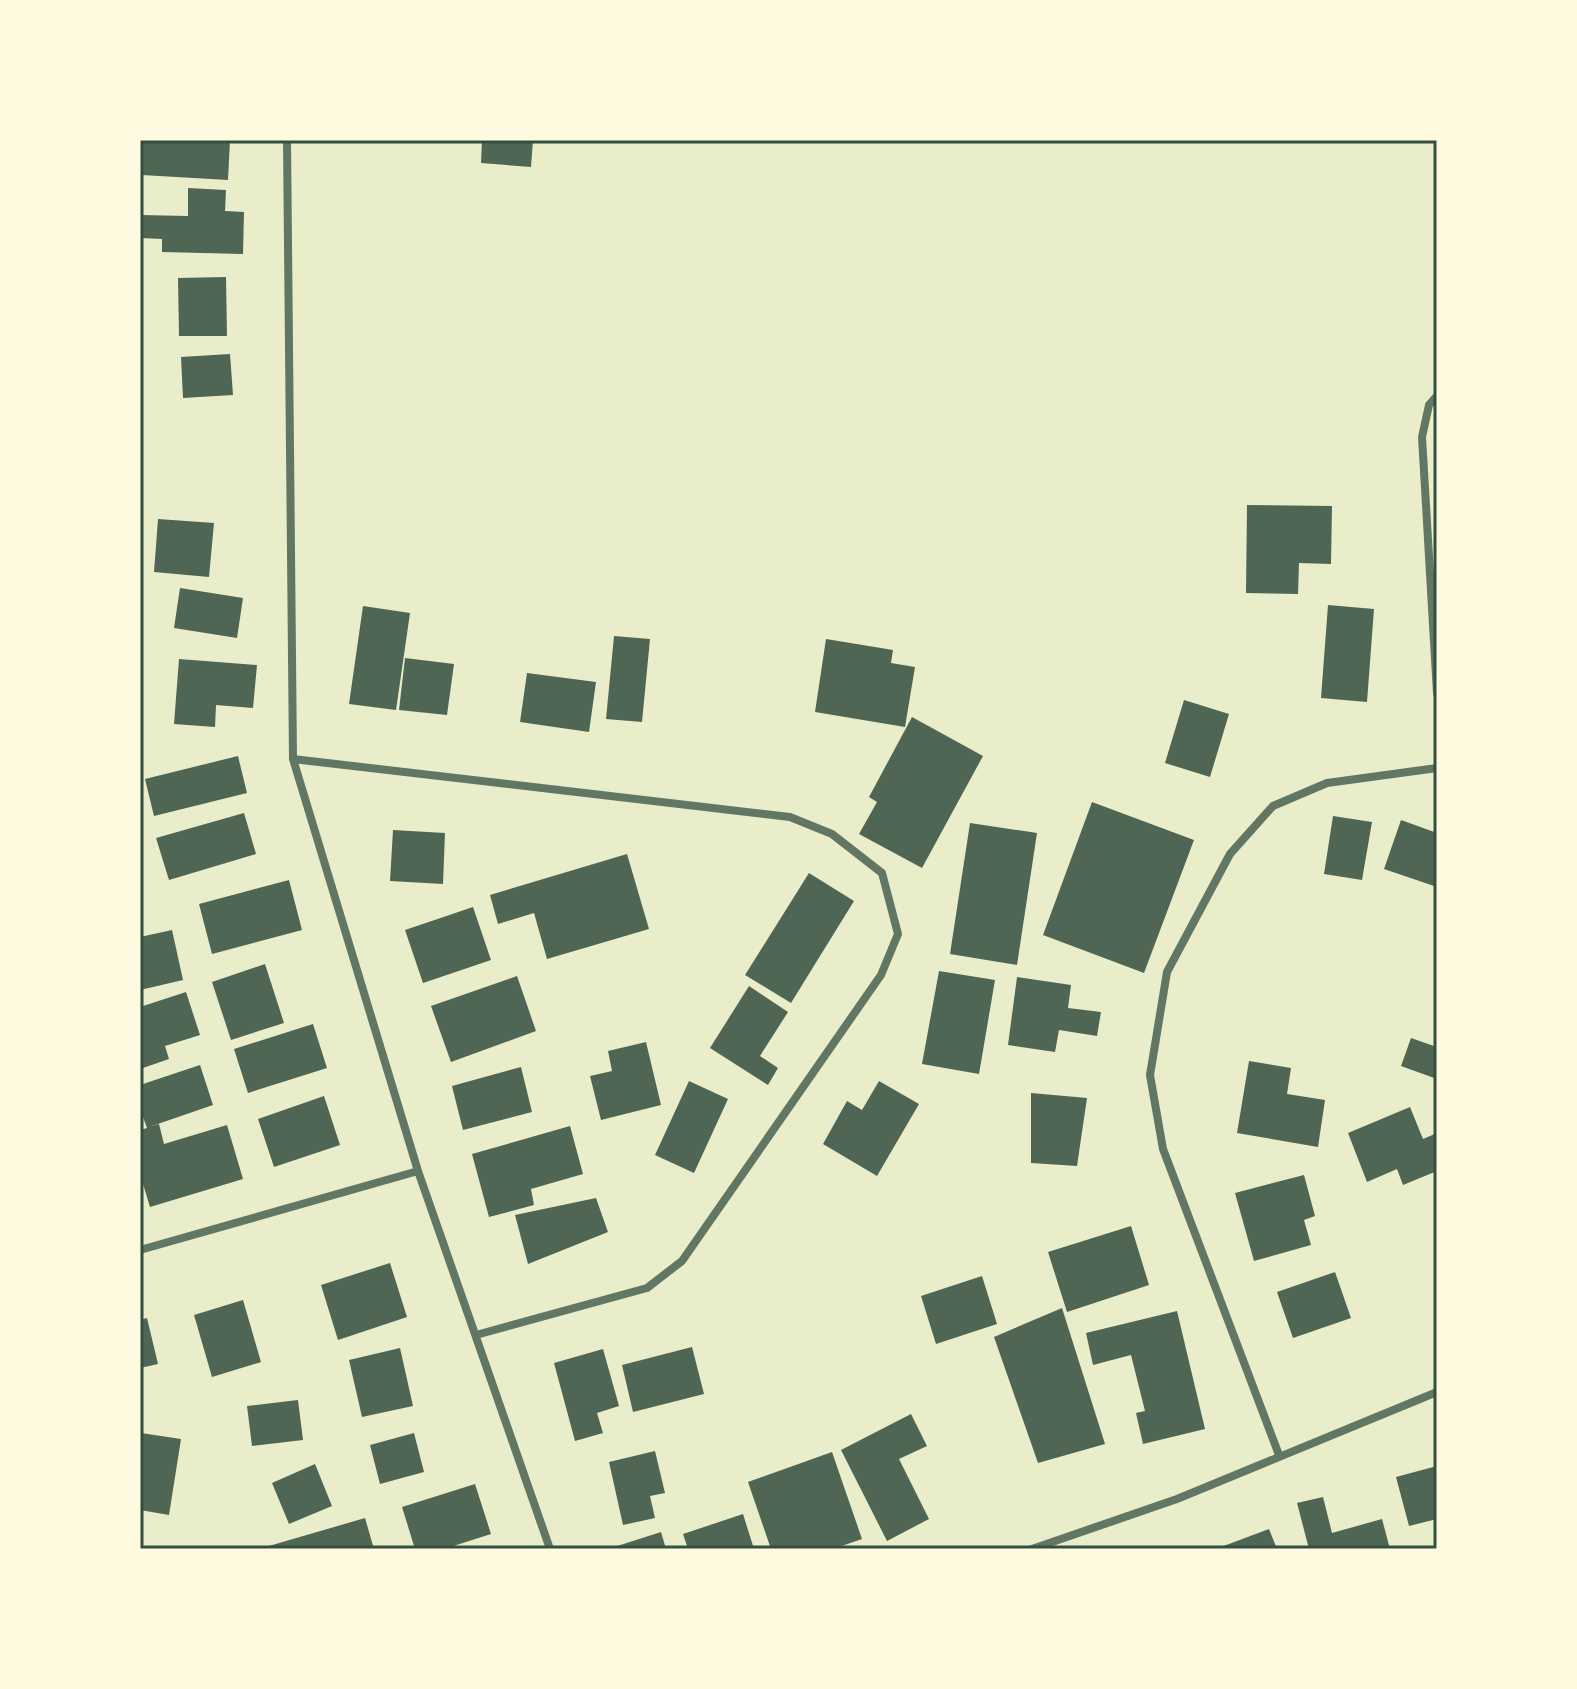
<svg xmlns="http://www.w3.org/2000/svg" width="1577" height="1689" font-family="'Nunito Sans',sans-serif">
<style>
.building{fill:#4f6655}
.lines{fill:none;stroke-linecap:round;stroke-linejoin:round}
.minor{stroke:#617663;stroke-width:8}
.neatline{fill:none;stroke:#344e41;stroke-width:3}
</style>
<rect width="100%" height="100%" fill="#e9edc9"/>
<path class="building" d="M143,140H230L228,180L142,175Z
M482,140H533L531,167L481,163Z
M188,188L226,190L225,211L244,212L243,254L162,252V239L141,238V215L188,216Z
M226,277L227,336H179L178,278Z
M230,354L233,395L183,398L181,357Z
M1247,505L1332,506L1331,564L1299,563L1298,594L1246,593Z
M158,519L214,523L209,577L154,572Z
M180,588L243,598L237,638L174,628Z
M1328,605L1374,609L1367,702L1321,698Z
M363,606L410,613L396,710L349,704Z
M614,636L650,639L642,722L606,719Z
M826,639L893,650L891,663L915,667L905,727L815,712Z
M405,658L454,664L447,715L399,710Z
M179,659L257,665L253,708L216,705L215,727L174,724Z
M527,673L596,682L589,732L520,722Z
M1184,700L1229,714L1210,777L1165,763Z
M912,717L983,756L922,868L859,834L877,802L869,797Z
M238,756L247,793L154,816L145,779Z
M1092,802L1194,840L1144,973L1043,935Z
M244,813L256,854L169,880L156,838Z
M1333,816L1372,822L1362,880L1324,874Z
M1401,820L1437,833V887L1384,869Z
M970,823L1037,833L1017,965L950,954Z
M393,830L445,833L443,884L390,881Z
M627,854L649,929L547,959L534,913L498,924L490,895Z
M809,873L854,901L791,1003L745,975Z
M289,880L302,930L212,954L199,904Z
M473,907L491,960L423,983L405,930Z
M172,930L183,980L140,990V937Z
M265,964L284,1023L231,1040L212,982Z
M939,971L995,980L979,1074L922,1064Z
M517,976L536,1031L451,1062L431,1006Z
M1017,977L1071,985L1068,1008L1101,1012L1097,1036L1059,1030L1055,1052L1008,1045Z
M749,986L788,1012L760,1056L778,1068L768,1085L710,1048Z
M186,992L200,1035L165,1046L169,1059L140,1069V1007Z
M313,1024L327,1068L248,1093L234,1049Z
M1411,1038L1434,1046L1437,1038V1079L1401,1066Z
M646,1042L661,1105L601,1120L590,1076L612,1071L608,1051Z
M1249,1061L1291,1068L1287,1094L1325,1100L1318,1147L1237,1133Z
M200,1065L213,1105L149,1127L159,1124L164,1144L227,1125L243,1179L150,1207L140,1174V1130L147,1128L140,1109V1085Z
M521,1067L532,1112L463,1130L452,1086Z
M689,1081L728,1099L694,1173L655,1155Z
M879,1081L919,1104L877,1176L823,1144L847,1101L862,1110Z
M1031,1093L1087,1098L1077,1166L1031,1163Z
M324,1096L340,1145L274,1167L258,1119Z
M1410,1107L1423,1139L1437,1133V1171L1403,1185L1397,1169L1367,1182L1348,1133Z
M570,1126L583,1174L531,1189L534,1205L489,1217L472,1154Z
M1304,1175L1315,1216L1304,1220L1311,1245L1254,1261L1235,1193Z
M596,1198L608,1232L528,1264L515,1215Z
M1131,1226L1149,1285L1067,1312L1048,1252Z
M390,1263L407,1317L338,1340L321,1285Z
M1335,1272L1351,1318L1293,1338L1277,1292Z
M982,1276L997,1324L936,1344L921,1296Z
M243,1300L261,1362L212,1377L194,1315Z
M1062,1308L1105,1444L1038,1463L994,1337Z
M1177,1311L1205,1429L1143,1444L1136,1413L1145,1411L1131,1355L1093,1365L1086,1333Z
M147,1318L158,1364L140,1368V1320Z
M692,1347L704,1394L633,1412L622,1365Z
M400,1348L413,1406L362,1417L349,1360Z
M603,1349L619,1406L597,1413L603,1433L575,1441L554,1363Z
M298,1400L303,1440L252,1446L247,1406Z
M911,1414L927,1446L899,1459L929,1519L887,1541L841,1450Z
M141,1433L181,1439L169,1515L140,1510Z
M414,1433L424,1472L380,1484L370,1445Z
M655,1451L665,1493L650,1496L655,1518L623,1525L609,1462Z
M832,1452L862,1539L833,1549H771L748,1482Z
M315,1464L332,1506L289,1524L272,1483Z
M1437,1466V1519L1409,1526L1396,1477Z
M475,1484L491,1534L444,1549H415L402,1507Z
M1323,1497L1332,1533L1382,1519L1390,1549H1309L1297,1503Z
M743,1514L754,1549H688L683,1534Z
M365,1518L374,1549H263L262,1548Z
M1269,1529L1277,1549H1222L1221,1547Z
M661,1532L666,1549H611V1548Z"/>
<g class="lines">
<path class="minor" d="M287,140L293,759L418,1171L550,1549
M1437,396L1429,405L1422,437L1437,693
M293,759L790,817L832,834L882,873L898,934L881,975L682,1261L647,1288L476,1335
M140,1250L418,1171
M1279,1455L1163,1149L1150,1075L1167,972L1230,854L1273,806L1327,783L1437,768
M1032,1549L1177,1499L1437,1392"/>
</g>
<rect width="1577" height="1689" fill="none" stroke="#fefae0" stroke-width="284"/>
<rect x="142" y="142" width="1293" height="1405" class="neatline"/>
</svg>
